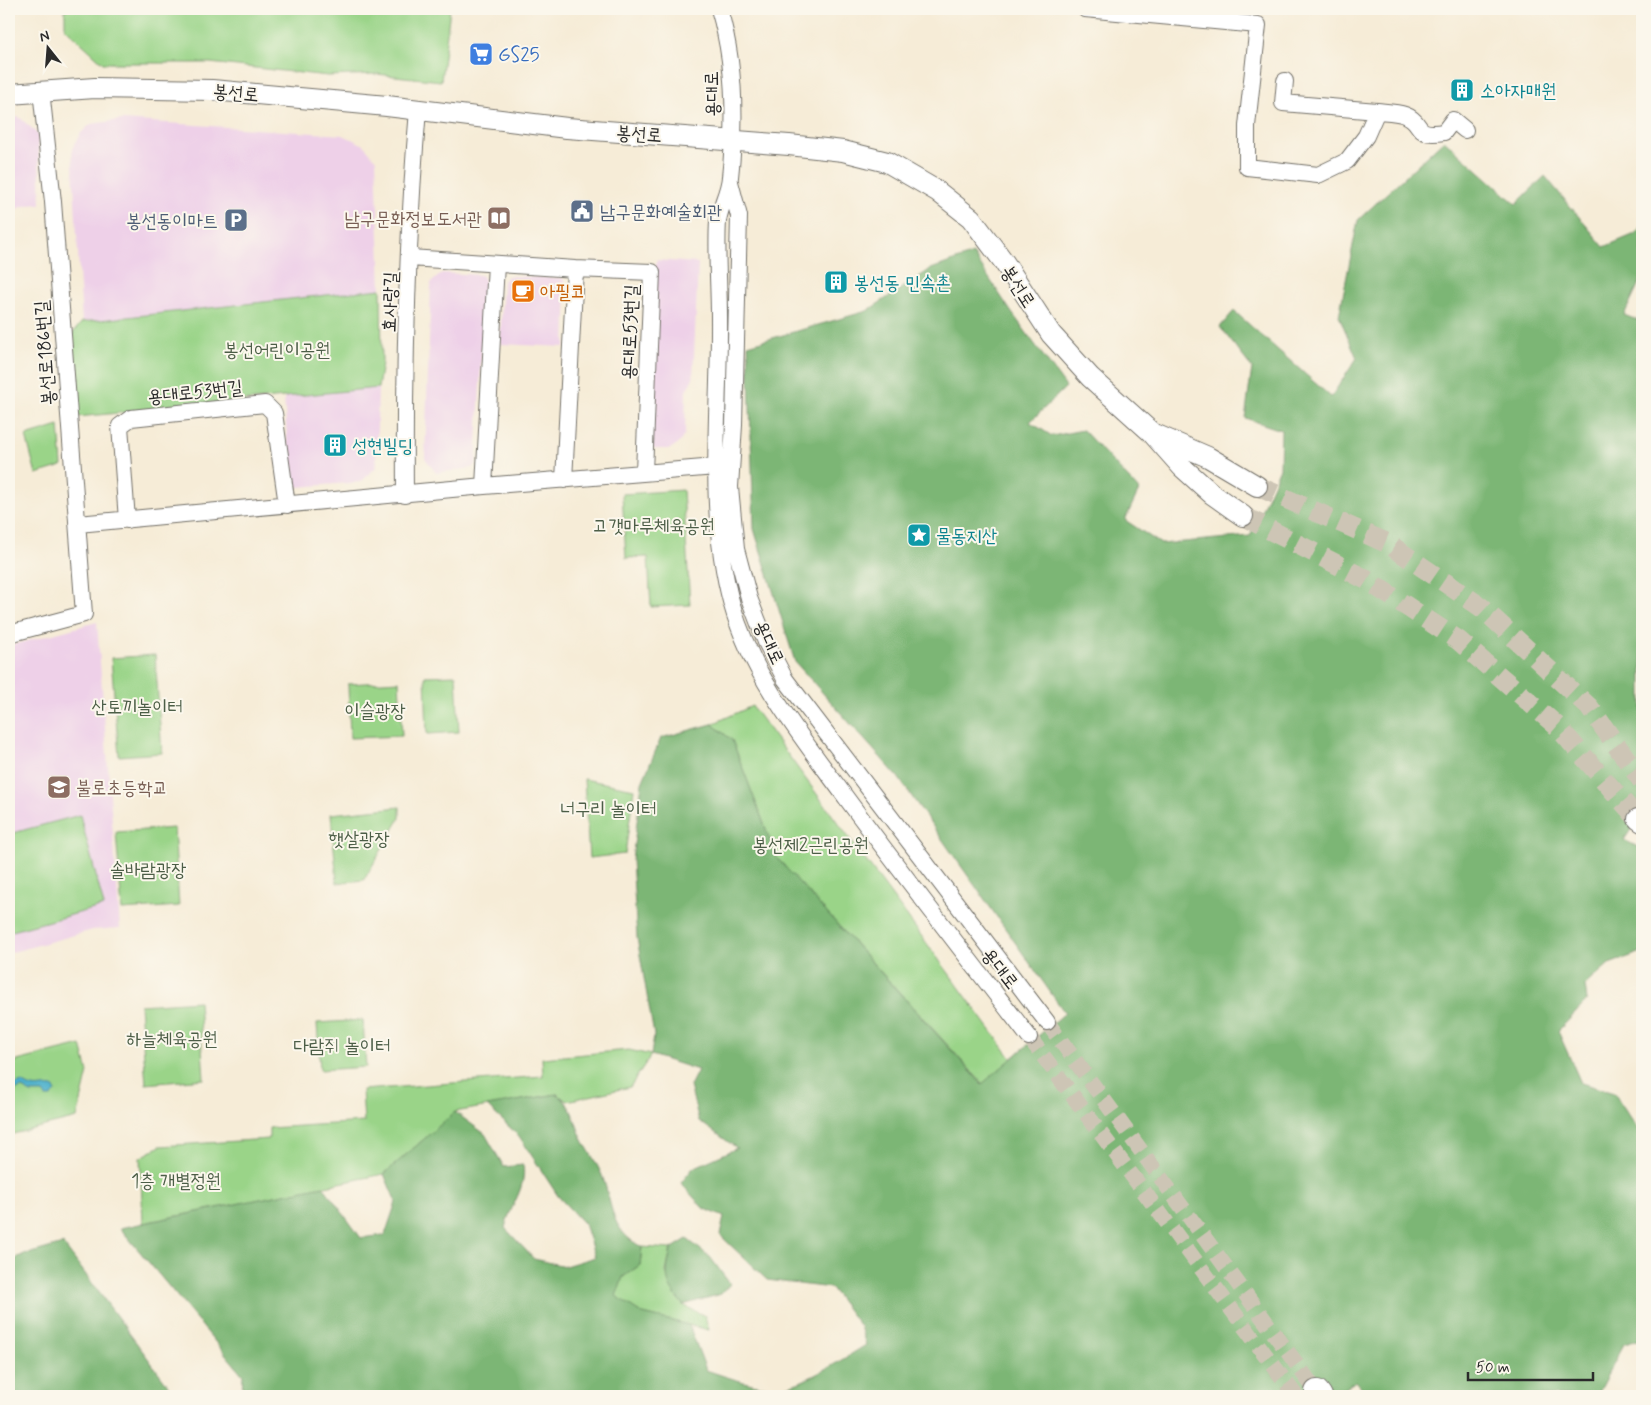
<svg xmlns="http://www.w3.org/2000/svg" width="1651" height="1405" font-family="Mynerve,'Poor Story',sans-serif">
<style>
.built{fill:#eed0e8}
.green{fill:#9ad488;stroke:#62805a}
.forest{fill:#7bb674;stroke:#537050}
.water{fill:#4db1cc;stroke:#3c6e7c}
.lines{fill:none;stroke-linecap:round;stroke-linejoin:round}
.minor-tunnel{stroke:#cdc5b5;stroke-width:16;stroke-dasharray:16 8;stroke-linecap:butt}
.major-tunnel{stroke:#cdc5b5;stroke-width:20;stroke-dasharray:20 10;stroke-linecap:butt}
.minor-casing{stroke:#726f67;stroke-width:18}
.major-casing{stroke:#726f67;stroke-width:22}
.highway-casing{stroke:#726f67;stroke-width:26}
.minor{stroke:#fff;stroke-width:16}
.major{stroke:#fff;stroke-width:20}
.highway{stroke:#fff;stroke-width:24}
.labels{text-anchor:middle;stroke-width:4;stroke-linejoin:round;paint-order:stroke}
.shop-label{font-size:19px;fill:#366cbe;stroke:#fbf7ec;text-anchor:start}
.culture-label{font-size:19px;fill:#0d838f;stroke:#fbf7ec;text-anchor:start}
.street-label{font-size:19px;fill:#2b2b2b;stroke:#fbf7ec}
.service-label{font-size:19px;fill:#4e5e75;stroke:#fbf7ec;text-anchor:start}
.education-label{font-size:19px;fill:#785e54;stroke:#fbf7ec;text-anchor:end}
.food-label{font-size:19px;fill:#c56008;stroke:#fbf7ec;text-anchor:start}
.park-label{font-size:19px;fill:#4c5e47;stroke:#fbf7ec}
</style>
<rect width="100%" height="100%" fill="#fbf7ec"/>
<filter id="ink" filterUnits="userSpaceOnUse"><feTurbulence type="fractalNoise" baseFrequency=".02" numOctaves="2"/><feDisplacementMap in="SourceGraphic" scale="10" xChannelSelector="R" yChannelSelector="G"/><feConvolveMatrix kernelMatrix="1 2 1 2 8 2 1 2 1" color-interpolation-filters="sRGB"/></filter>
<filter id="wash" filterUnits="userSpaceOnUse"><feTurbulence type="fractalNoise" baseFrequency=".0096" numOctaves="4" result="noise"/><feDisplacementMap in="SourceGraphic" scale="20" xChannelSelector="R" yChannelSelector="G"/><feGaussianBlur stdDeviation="1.12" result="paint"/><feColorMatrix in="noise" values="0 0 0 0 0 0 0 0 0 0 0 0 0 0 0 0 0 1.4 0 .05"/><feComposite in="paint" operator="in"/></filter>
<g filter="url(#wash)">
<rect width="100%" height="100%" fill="#f6ecd7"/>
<path class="built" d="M19,117L38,134L41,204L27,205L9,212V119Z
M122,120L343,135L364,145L376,160L381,289L82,322L72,149L81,133L91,124Z
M656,260L698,263L693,378L686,391L685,433L680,442L670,449H654L648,440Z
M442,273L481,275L485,282L476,464L471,468L436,473L425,458L431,283Z
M508,276L562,278L567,284L565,347L500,344L503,281Z
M378,388L376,467L361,482L298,487L290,479L284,397Z
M97,622L120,928L93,930L9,953V646Z"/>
<path class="green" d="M65,9H450L441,81L377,74L328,76L210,63H103L65,28Z
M381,289L382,363L378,388L77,417L72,334L82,322Z
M59,426L62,466L36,474L26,436Z
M683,490L690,605L651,607L648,557L626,558L622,494Z
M155,655L162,753L119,756L111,658Z
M456,675L459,732L427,734L425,676Z
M399,681L402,736L350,738L348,684Z
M752,706L1012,1059L983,1084L777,858L732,740L712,724Z
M584,779L634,789L625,854L589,858Z
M400,807V818L364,880L337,883L331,814Z
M80,815L104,906L9,932V834Z
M174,828L179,906L122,910L116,832Z
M199,1001L204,1079L146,1084L140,1005Z
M363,1020L366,1067L320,1070L317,1023Z
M81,1045L88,1072L77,1118L9,1135V1063Z
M629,1050L651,1055L630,1087L567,1101L557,1094L455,1112L384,1174L143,1223L140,1158L160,1146L269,1139V1128L364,1122L362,1090L543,1076L542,1058Z
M642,1247L671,1249L666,1272L683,1305L705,1316L709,1330L643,1314L615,1296L623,1277L640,1265Z"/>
<path class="forest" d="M1444,140L1516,204L1545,176L1604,247L1635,234L1642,225V277L1624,315L1642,322V813L1624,840L1642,849V952L1609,964L1585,985L1587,1001L1558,1031L1581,1083L1614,1093L1642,1134V1339L1624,1344L1596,1396H1369L1356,1381L1332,1396H225L242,1391L243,1375L120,1228L323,1186L361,1238L385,1235L396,1202L384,1174L455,1112L485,1134L504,1167L523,1165C527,1188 510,1205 505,1228L534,1259L565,1266L595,1257L584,1224L558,1196L519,1136L487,1106L557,1094C572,1104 574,1120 581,1136C588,1151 599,1165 604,1181C613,1210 612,1232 642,1247L640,1265L623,1277L616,1296L643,1314L689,1325L706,1370C727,1377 760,1389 782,1387C804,1385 846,1357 866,1345L860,1326L831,1288L767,1280L720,1235L724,1217L703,1208L681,1183L693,1168L737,1148L699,1121L690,1086L698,1070L651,1055L654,1035L637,938L632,860L642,783L661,738L712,724L732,740L777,858L982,1084L1065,1013L898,777L795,662L754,529L748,345L867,311L931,269L973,254L1012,313L1066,387L1030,422L1052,436L1083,430L1139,490L1125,520L1161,544L1250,536L1280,468L1281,430L1245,418L1252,368L1220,327L1234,311L1331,397L1357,358L1339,316L1358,220Z
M687,1239L710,1257L730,1284L721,1294L683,1305C664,1282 665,1277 671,1249Z
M63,1244L173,1392L186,1396H9V1270L17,1257Z"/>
<path class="water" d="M22,1082C38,1092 40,1085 53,1087L56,1092L51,1097H46L43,1093H31L22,1088L9,1092V1087Z"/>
</g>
<g filter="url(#ink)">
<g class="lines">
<path class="minor-tunnel" d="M1047,1022L1317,1392
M1029,1037L1296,1396"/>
<path class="major-tunnel" d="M1257,486L1387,543L1481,607L1589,707L1642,781
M1243,516L1365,579L1458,640L1558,727L1638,819"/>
<g class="minor-casing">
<path id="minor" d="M719,9C735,62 736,122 730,177C729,192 720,206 718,221C716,252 719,285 719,317C720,412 706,512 732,605C752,677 803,739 847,799C906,879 968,958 1029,1037
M1085,9L1258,25L1247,126V167L1318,175L1347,161L1366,136L1377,111L1283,103L1285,81
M1377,111C1386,112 1396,112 1405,115C1425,122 1411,137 1444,132L1453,120L1465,130
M730,182L739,216L734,425L730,487L736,549L749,598L766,642L785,679L1047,1022
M410,258L575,269L652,272L644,472
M564,480L575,269
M484,486L496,264
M405,495C404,368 407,236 418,110
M127,520L120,426L131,418L265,404L274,413L287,505
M78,524L484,486L716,467
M9,634L84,614L53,202L41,90"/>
</g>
<g class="major-casing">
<path id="major" d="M9,94L95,88L212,90L387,106L567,128L789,145L843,151L887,162L937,191L971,218L1004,262L1051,334L1090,377L1151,432L1182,467L1212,494L1243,516
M1157,435L1208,457L1257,486
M1638,819L1642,822"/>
</g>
<g class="highway-casing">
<path id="highway" d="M1317,1392L1320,1396"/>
</g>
<use href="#minor" class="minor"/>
<use href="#major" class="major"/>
<use href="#highway" class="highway"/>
</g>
</g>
<defs>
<g id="supermarket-square" transform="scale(1.25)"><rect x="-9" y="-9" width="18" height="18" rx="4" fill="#3f7fe0" stroke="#fbf7ec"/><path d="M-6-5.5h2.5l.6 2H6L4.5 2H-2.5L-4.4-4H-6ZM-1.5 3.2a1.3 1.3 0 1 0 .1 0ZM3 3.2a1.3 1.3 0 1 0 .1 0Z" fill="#fff"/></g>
<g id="building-square" transform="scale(1.25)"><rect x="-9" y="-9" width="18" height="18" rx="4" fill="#0f9aa8" stroke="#fbf7ec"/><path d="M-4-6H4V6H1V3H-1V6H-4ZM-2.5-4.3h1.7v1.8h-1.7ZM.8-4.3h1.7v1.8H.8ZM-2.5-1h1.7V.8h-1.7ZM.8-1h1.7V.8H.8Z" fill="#fff"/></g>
<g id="civic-square" transform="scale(1.25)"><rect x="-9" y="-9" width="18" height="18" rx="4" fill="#5c6f8a" stroke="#fbf7ec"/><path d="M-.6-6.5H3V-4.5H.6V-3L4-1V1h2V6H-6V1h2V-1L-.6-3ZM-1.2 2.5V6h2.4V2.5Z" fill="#fff"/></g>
<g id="library-square" transform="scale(1.25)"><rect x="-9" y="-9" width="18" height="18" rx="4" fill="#8d6e63" stroke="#fbf7ec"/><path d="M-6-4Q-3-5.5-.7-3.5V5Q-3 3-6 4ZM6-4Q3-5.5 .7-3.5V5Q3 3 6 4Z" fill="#fff"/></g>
<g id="parking-square" transform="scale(1.25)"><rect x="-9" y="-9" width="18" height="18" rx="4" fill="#5c6f8a" stroke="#fbf7ec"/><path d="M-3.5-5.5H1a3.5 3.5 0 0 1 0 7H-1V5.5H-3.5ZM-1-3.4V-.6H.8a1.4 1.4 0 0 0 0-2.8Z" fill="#fff"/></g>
<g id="cafe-square" transform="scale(1.25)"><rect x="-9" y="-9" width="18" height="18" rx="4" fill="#e8710a" stroke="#fbf7ec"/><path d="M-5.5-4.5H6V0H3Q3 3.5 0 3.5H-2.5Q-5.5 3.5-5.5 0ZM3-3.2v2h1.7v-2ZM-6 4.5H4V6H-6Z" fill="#fff"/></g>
<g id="sight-square" transform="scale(1.25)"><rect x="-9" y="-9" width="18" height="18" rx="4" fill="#0f9aa8" stroke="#fbf7ec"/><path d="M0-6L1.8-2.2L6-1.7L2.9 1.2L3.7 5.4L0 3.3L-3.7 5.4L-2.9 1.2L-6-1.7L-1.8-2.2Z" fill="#fff"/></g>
<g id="school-square" transform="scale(1.25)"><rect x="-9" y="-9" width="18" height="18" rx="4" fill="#8d6e63" stroke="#fbf7ec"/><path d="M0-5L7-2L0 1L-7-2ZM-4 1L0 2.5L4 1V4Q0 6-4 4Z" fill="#fff"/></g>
</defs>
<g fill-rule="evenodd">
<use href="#supermarket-square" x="481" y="54"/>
<use href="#building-square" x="1462" y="90"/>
<use href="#civic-square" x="582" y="211"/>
<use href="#library-square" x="499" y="218"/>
<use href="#parking-square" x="236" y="220"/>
<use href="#building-square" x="836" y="282"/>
<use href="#cafe-square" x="523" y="291"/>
<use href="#building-square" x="335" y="445"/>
<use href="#sight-square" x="919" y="535"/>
<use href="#school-square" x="59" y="787"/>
</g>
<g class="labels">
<g class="shop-label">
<text x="498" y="61">GS25</text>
</g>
<g class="culture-label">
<text x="1480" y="97">소아자매원</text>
<text x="854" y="289">봉선동 민속촌</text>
<text x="352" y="452">성현빌딩</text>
<text x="936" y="542">물동지산</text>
</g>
<g class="street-label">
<text transform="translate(236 92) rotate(5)" y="7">봉선로</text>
<text transform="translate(711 94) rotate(-91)" y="7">용대로</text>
<text transform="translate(639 133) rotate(4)" y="7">봉선로</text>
<text transform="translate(1019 286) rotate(57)" y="7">봉선로</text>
<text transform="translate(389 302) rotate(-88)" y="7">효사랑길</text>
<text transform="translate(629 332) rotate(-88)" y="7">용대로53번길</text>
<text transform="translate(44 353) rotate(-94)" y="7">봉선로186번길</text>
<text transform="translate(195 391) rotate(-6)" y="7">용대로53번길</text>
<text transform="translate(770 642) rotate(65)" y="7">용대로</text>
<text transform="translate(1001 968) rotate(52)" y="7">용대로</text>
</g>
<g class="service-label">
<text x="600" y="218">남구문화예술회관</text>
<text x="218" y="227" text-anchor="end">봉선동이마트</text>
</g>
<g class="education-label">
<text x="482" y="225">남구문화정보도서관</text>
<text x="76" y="794" text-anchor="start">불로초등학교</text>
</g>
<g class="food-label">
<text x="540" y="298">아필코</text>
</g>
<g class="park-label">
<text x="277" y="356">봉선어린이공원</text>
<text x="654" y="532">고갯마루체육공원</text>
<text x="137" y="713">산토끼놀이터</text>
<text x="375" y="717">이슬광장</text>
<text x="608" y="815">너구리 놀이터</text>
<text x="359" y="845">햇살광장</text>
<text x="811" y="851">봉선제2근린공원</text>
<text x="148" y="876">솔바람광장</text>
<text x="172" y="1045">하늘체육공원</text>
<text x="342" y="1052">다람쥐 놀이터</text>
<text x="176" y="1187">1층 개별정원</text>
</g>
</g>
<rect width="1651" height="1405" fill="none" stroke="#fbf7ec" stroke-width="30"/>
<g transform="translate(48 48) rotate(343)" stroke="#fbf7ec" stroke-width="4" paint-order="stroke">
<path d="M0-4L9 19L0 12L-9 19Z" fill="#2b2b2b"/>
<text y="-8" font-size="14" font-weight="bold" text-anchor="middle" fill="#2b2b2b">N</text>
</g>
<path d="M1468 1372v8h125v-8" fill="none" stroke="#2b2b2b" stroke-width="2.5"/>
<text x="1476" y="1372" font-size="15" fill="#2b2b2b" stroke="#fbf7ec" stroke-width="4" paint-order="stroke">50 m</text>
</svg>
